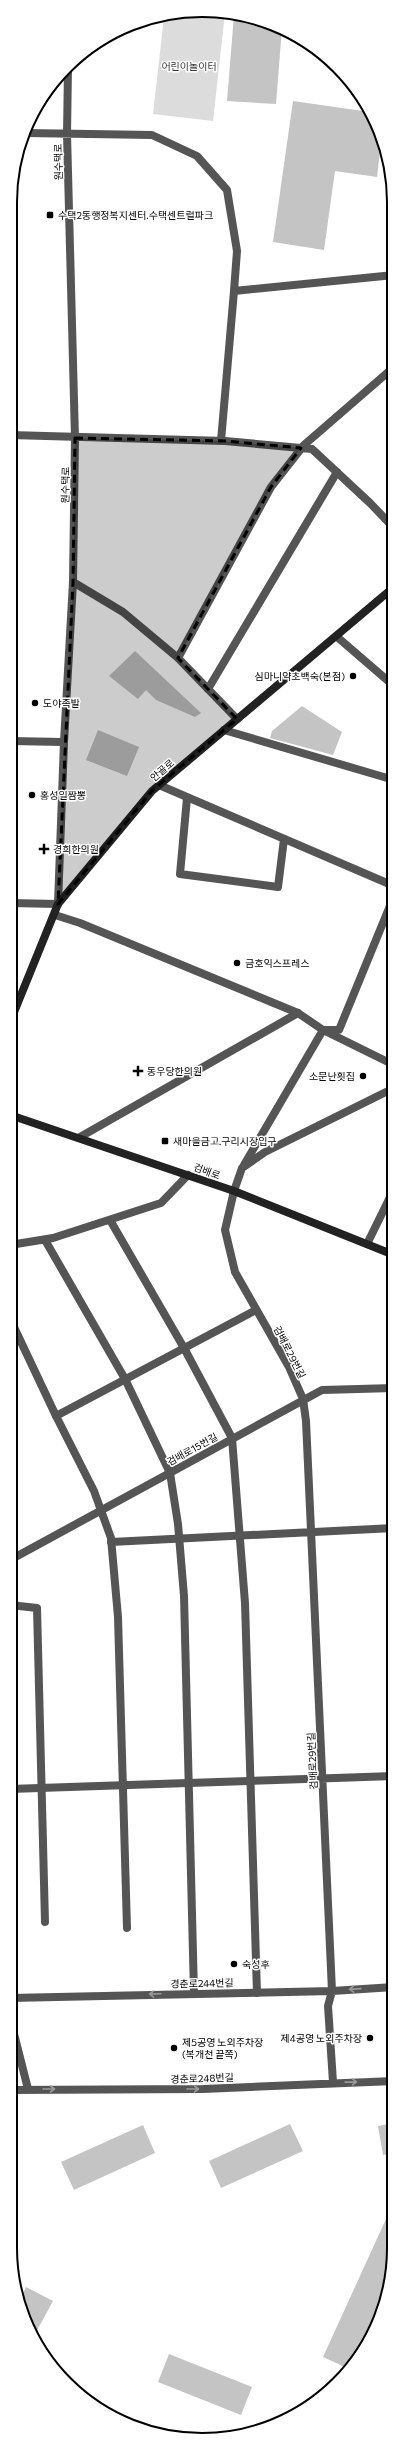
<svg xmlns="http://www.w3.org/2000/svg" width="404" height="2450" font-family="Commissioner,'Noto Sans KR',sans-serif">
<style>
.green{fill:#dcdcdc}
.building{fill:#c4c4c4}
.lines{fill:none;stroke-linecap:round;stroke-linejoin:round}
.lane{stroke:#555;stroke-width:8}
.street{stroke:#555;stroke-width:8}
.secondary{stroke:#222;stroke-width:8}
.oneway{stroke:#999}
.marked{fill:#000;fill-opacity:0.2;stroke:#000;stroke-width:3;stroke-dasharray:8 5;stroke-linejoin:round}
.poi-dot{fill:#000;stroke:#fff;stroke-width:1.5}
.labels{text-anchor:middle;stroke-width:3;stroke-linejoin:round;paint-order:stroke}
.park-label{font-size:10px;fill:#333;stroke:#fff}
.street-label{font-size:10px;fill:#000;stroke:#fff}
.poi-label{font-size:10px;fill:#000;stroke:#fff;text-anchor:start}
.rim{fill:none;stroke:#000;stroke-width:2}
</style>
<rect width="100%" height="100%" fill="#fff"/>
<path class="green" d="M215,10L225,13L213,121L153,114L164,17Z"/>
<path class="building" d="M234,15L282,28L276,104L227,101Z
M293,101L370,112L374,117L381,144L377,177L335,171L324,250L273,242Z
M135,651L201,713L195,717L156,700L146,690L138,699L109,676Z
M302,706L342,732L333,755L270,738L272,731Z
M98,730L139,747L127,776L86,760Z
M394,1321V1337L387,1335Z
M394,2123V2153L383,2155L378,2126Z
M290,2124L303,2151L221,2188L209,2161Z
M143,2125L155,2153L74,2190L61,2162Z
M386,2219L394,2223V2261L380,2310L363,2348L347,2368L323,2357Z
M26,2287L53,2301L34,2336L25,2321L20,2299Z
M169,2354L252,2387L241,2415L158,2382Z"/>
<g class="lines">
<path class="lane" d="M208,689L337,472
M187,798L180,874L278,887L284,839
M80,1137L298,1013
M110,1220L184,1348L232,1438L245,1603L257,1993
M45,1240L125,1379L170,1473L178,1524L184,1596L194,1993
M10,1245L53,1238L161,1203L188,1175
M10,1324L13,1325L56,1416L94,1491L111,1538L118,1617L127,1928
M10,1605L37,1608L45,1922"/>
<path class="street" d="M26,133L152,135L197,156L227,190L237,251L234,291L394,275
M10,435L225,441L312,449L370,503L394,528
M221,441L234,291
M73,582L123,612L178,658L237,719
M336,636L394,686
M178,658L271,487L304,445L394,367
M224,730L394,780
M10,741L64,742
M159,785L394,886
M10,903L58,904L64,742L73,582L75,438L67,134L68,67
M55,915L80,923L298,1013L323,1030H339L394,896
M244,1165L323,1030L394,1065
M367,1244L394,1189
M56,1416L256,1310
M111,1542L394,1528
M10,1560L322,1390L394,1388
M10,1789L394,1776
M10,1998L332,1991L394,1987
M10,2018L28,2089
M333,2082L328,2006L332,1991L306,1421L303,1399L289,1367L235,1272L225,1230L234,1191L242,1168L265,1152L394,1088
M10,2090L203,2089L394,2081"/>
<path class="secondary" d="M10,1022L58,904L152,791L394,587
M10,1115L234,1191L394,1255"/>
</g>
<defs><path id="oneway-shaft" d="M-6 0H5M1.5-3L5.5 0L1.5 3" fill="none" stroke-width="1.6" stroke-linecap="round" stroke-linejoin="round"/></defs>
<g class="oneway">
<use href="#oneway-shaft" transform="translate(355 1989) rotate(176)"/>
<use href="#oneway-shaft" transform="translate(155 1994) rotate(178)"/>
<use href="#oneway-shaft" transform="translate(351 2082) rotate(-1)"/>
<use href="#oneway-shaft" transform="translate(49 2089)"/>
<use href="#oneway-shaft" transform="translate(193 2089)"/>
</g>
<path class="marked" d="M75,438L225,441L301,448L271,487L178,658L237,719L152,791L58,904L73,582Z"/>
<g class="poi-dot">
<rect x="46" y="211" width="8" height="8" rx="2"/>
<circle cx="353" cy="676" r="4"/>
<circle cx="35" cy="703" r="4"/>
<circle cx="32" cy="795" r="4"/>
<path d="M42 843h4v4h4v4h-4v4h-4v-4h-4v-4h4z"/>
<circle cx="237" cy="963" r="4"/>
<path d="M136 1065h4v4h4v4h-4v4h-4v-4h-4v-4h4z"/>
<circle cx="363" cy="1076" r="4"/>
<rect x="161" y="1137" width="8" height="8" rx="2"/>
<circle cx="234" cy="1964" r="4"/>
<circle cx="370" cy="2038" r="4"/>
<circle cx="174" cy="2048" r="4"/>
</g>
<g class="labels">
<g class="park-label">
<text x="189" y="70">어린이놀이터</text>
</g>
<g class="street-label">
<text transform="translate(58 162) rotate(-91)" y="4">원수택로</text>
<text transform="translate(65 485) rotate(-89)" y="4">원수택로</text>
<text transform="translate(162 770) rotate(-40)" y="4">안골로</text>
<text transform="translate(207 1171) rotate(20)" y="4">검배로</text>
<text transform="translate(290 1352) rotate(63)" y="4">검배로29번길</text>
<text transform="translate(192 1449) rotate(-29)" y="4">검배로15번길</text>
<text transform="translate(312 1761) rotate(-93)" y="4">검배로29번길</text>
<text transform="translate(202 1983) rotate(-1)" y="4">경춘로244번길</text>
<text transform="translate(202 2078) rotate(-2)" y="4">경춘로248번길</text>
</g>
<g class="poi-label">
<text x="58" y="219">수택2동행정복지센터.수택센트럴파크</text>
<text x="345" y="680" text-anchor="end">심마니약초백숙(본점)</text>
<text x="43" y="707">도야족발</text>
<text x="40" y="799">홍성일짬뽕</text>
<text x="53" y="853">경희한의원</text>
<text x="245" y="967">금호익스프레스</text>
<text x="147" y="1075">동우당한의원</text>
<text x="355" y="1080" text-anchor="end">소문난횟집</text>
<text x="173" y="1145">새마을금고.구리시장입구</text>
<text x="242" y="1968">숙성후</text>
<text x="362" y="2042" text-anchor="end">제4공영 노외주차장</text>
<text x="182" y="2046">제5공영 노외주차장<tspan x="182" dy="12">(복개천 끝쪽)</tspan></text>
</g>
</g>
<path d="M0 0H404V2450H0ZM202 17H202A185 185 0 0 1 387 202V2248A185 185 0 0 1 202 2433H202A185 185 0 0 1 17 2248V202A185 185 0 0 1 202 17Z" fill="#fff" fill-rule="evenodd"/>
<path class="rim" d="M202 17H202A185 185 0 0 1 387 202V2248A185 185 0 0 1 202 2433H202A185 185 0 0 1 17 2248V202A185 185 0 0 1 202 17Z"/>
</svg>
